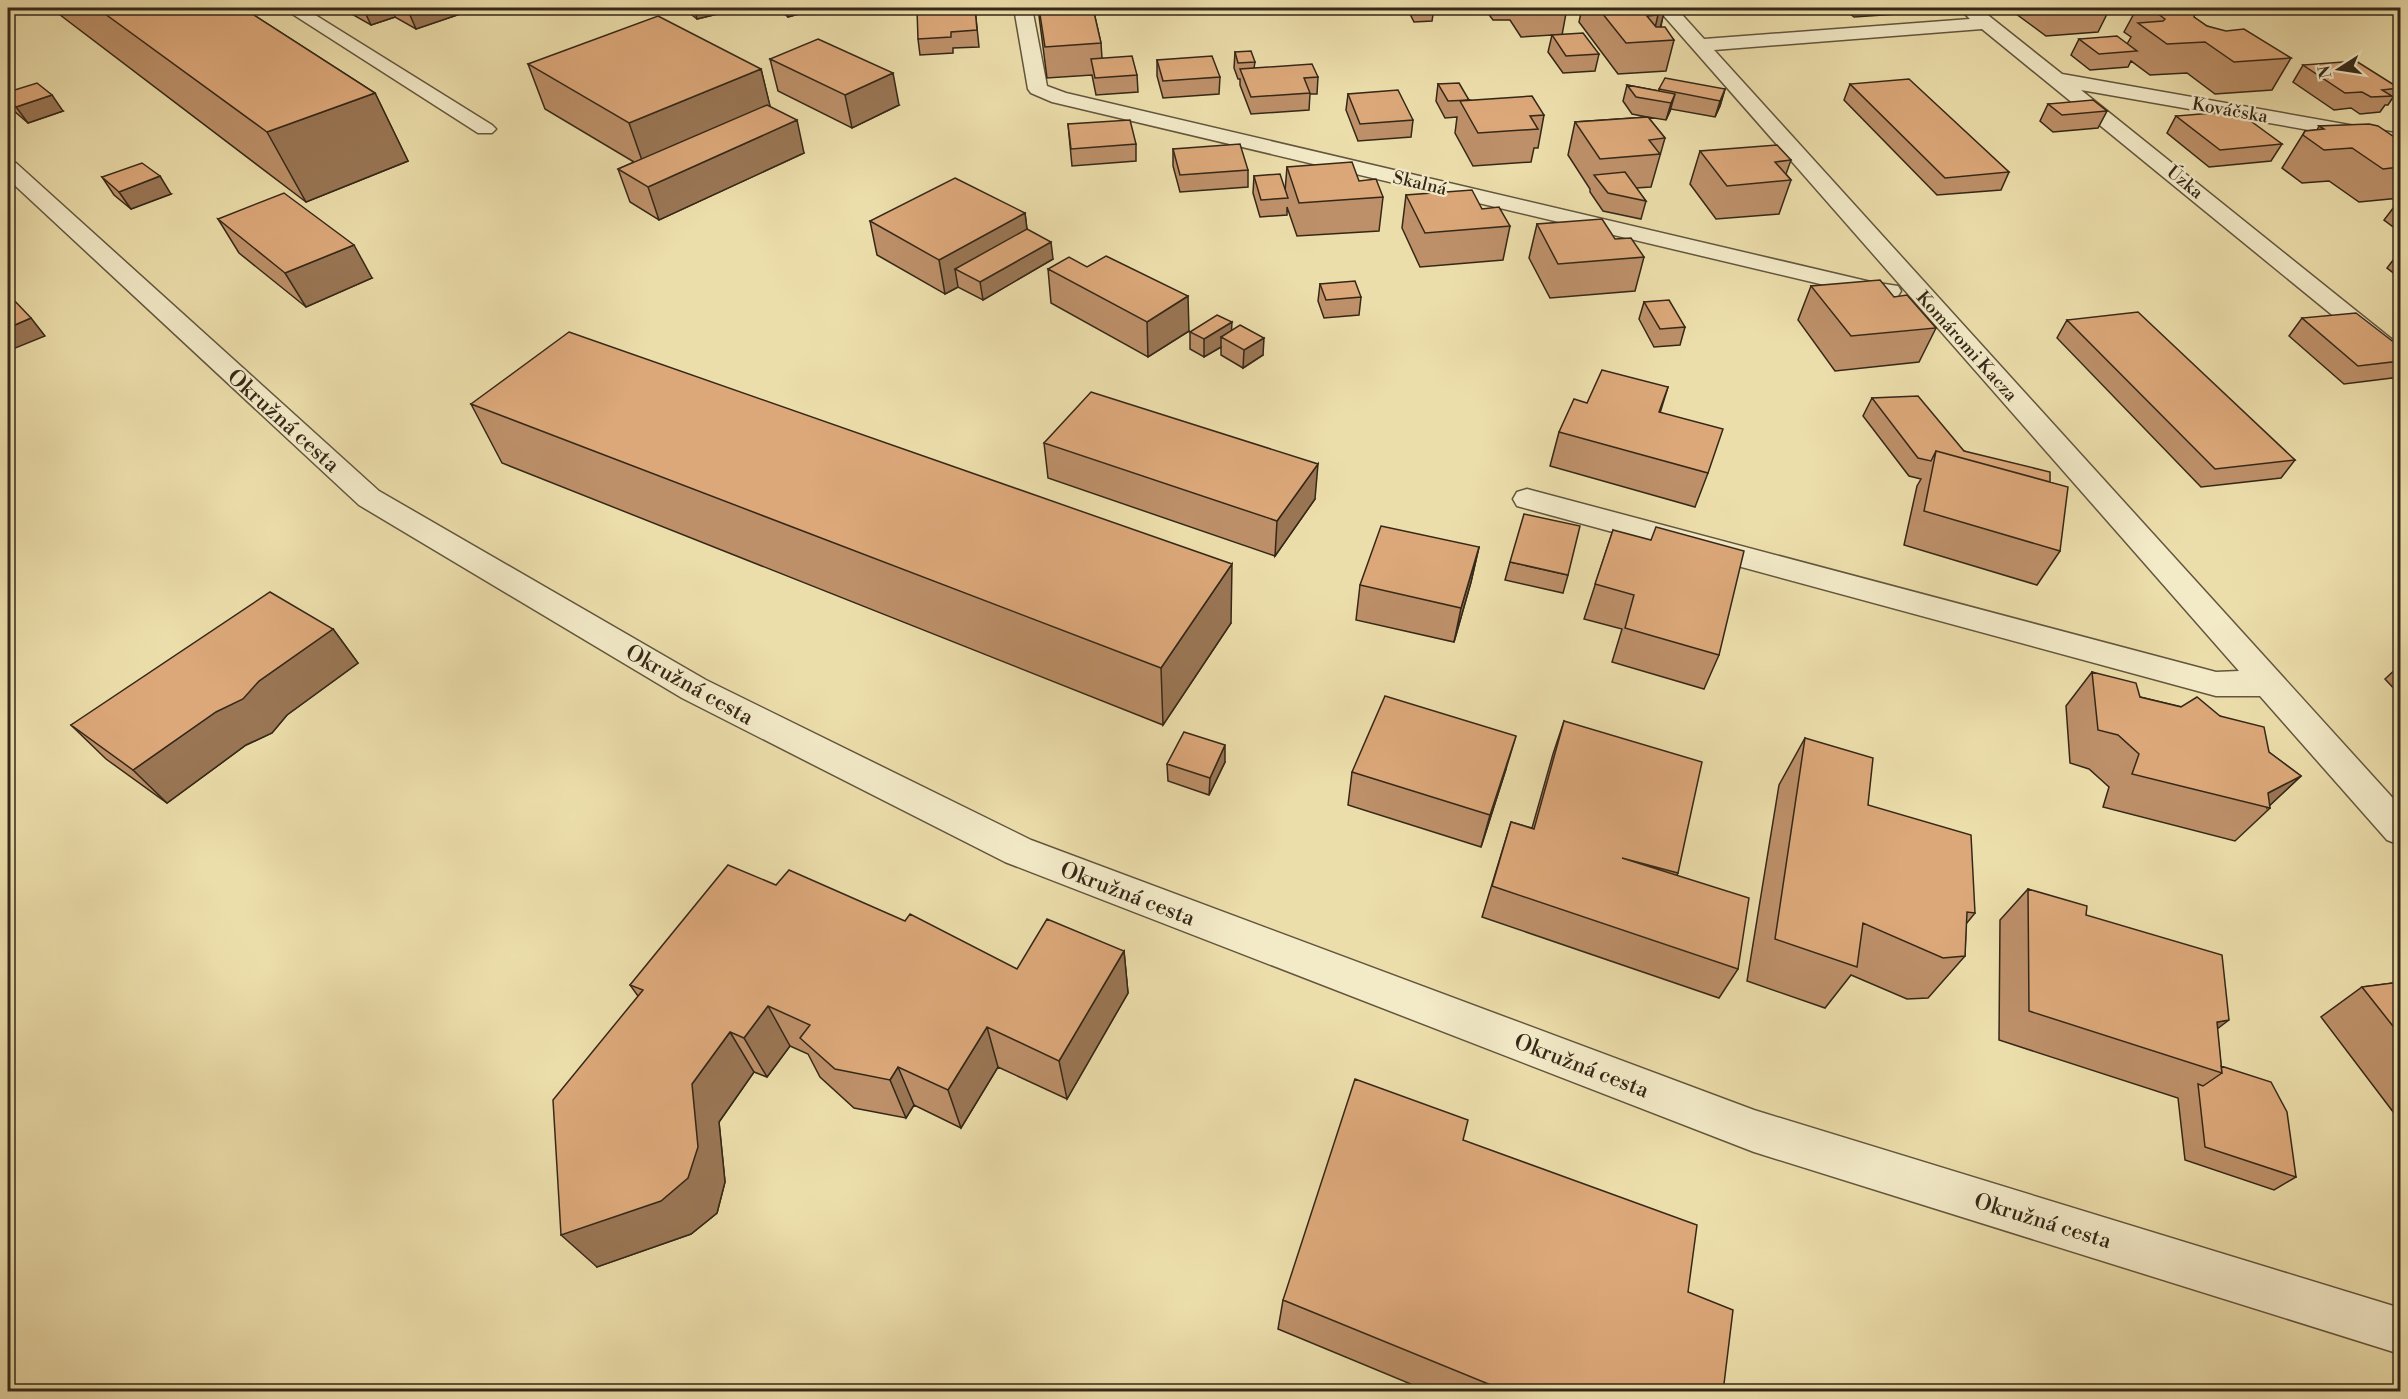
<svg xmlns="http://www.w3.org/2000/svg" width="2408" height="1399" font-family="'Libre Bodoni',serif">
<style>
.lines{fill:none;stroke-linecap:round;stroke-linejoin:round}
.street-casing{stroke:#63563d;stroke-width:3}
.street{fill:#f3eac8;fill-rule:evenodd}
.wall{fill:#bd9069;stroke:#352818;stroke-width:1.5}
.shaded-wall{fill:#9a7655;stroke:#352818;stroke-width:1.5}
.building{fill:#dca87a;stroke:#352818;stroke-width:1.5}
.labels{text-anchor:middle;stroke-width:4.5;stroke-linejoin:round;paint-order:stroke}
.far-street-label{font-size:18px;fill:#352818;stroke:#f3eac8}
.street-label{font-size:22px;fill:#352818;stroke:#f3eac8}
</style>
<rect width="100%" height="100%" fill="#ecdeab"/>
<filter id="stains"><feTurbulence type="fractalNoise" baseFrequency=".00333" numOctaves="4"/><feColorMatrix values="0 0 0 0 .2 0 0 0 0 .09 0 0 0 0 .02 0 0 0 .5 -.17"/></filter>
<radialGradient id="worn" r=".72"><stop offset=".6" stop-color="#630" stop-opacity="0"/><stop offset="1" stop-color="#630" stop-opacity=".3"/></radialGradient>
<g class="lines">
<g class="street-casing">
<path id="street" d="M283,8H304L492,125L496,129L492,133H478Z
M1014,8H1032L1047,86L1066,93L1871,282L1898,286L1901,291L1898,296L1889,298L1871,296L1052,102L1031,93L1028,89Z
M1657,8H1676L1704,39L1970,19L1959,8H1979L2062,74L2400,134V146L2081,90L2400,346V366L2391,363L1982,29L1714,50L2400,806V845L2387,840L2260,696H2216L1517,506L1513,499L1517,492L1527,489L2216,672L2239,671Z
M8,161L16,163L379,491L706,680L1031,840L1754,1110L2400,1308V1354L1754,1152L1005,862L682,698L359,505L8,179Z"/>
</g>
<use href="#street" class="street"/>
</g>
<path class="wall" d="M51,8H243L375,93L408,161L306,202Z
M341,8H475V9L416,29L395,17L371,25Z
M683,8H742L697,19Z
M777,8H820L788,17Z
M975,8L979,47L953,48V53L920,55L918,39Z
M1038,8H1093L1101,43L1102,58L1137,75L1138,92L1096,95L1092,75L1047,78Z
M1360,8H1380L1361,9Z
M1410,8H1434L1432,21L1414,22L1410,14Z
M1484,8H1567L1562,35L1599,54L1595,71L1563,73L1548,52L1552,35L1521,37L1510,20H1493Z
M1582,8H1664L1661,27L1674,40L1666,71L1618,74L1579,22Z
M1843,8H1914L1912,13L1854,17Z
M2008,8H2110L2098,32L2046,36Z
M2137,8H2197L2194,17L2207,26L2291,58L2272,90L2215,94L2187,73L2150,75L2131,61L2128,67L2090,70L2071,55L2079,39L2127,44L2131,37L2124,32Z
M1235,52L1255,62L1254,68L1318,77L1317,94H1310L1309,110L1251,114L1240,85V79H1238L1234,68Z
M770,59L899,105L852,128L778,91Z
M1157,60L1220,77L1219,94L1163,98L1157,76Z
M528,64L761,69L770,107L804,153L659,220L630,202L618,169L634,162L545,109Z
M2303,65L2399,88L2388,105H2385L2380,112L2360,114L2351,108L2334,110L2293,82Z
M1438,84L1469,100L1544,115L1538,148H1534L1531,162L1473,166L1455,133L1457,117L1445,118L1436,101Z
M1850,84L2009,172L2001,190L1937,195L1844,100Z
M1627,85L1659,91V89H1725L1720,106L1715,117L1671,109L1666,120L1648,117L1665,138L1651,187L1636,188L1646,201L1641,219L1603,211L1590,192V189L1568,155L1575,122L1647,117L1632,114L1623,101Z
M8,92L63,111L28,123L14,111L8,102Z
M1348,94L1413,120L1411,137L1358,141L1346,110Z
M2400,102V113L2395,110Z
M2048,104L2107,111L2098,128L2053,132L2040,121Z
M2176,116L2282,144L2271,161L2209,167L2167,133Z
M1068,124L1136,144V161L1072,166Z
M2319,126L2400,141V198L2359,202L2329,181L2302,183L2282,168L2305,131L2317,130Z
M1173,149L1248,170V187L1180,192L1173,166Z
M1700,151L1791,160L1786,174L1791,180L1779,214L1716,219L1690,184Z
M1287,167L1359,181L1383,197L1379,231L1297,236L1287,207V215L1260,217L1253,193L1254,176L1285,191Z
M102,177L171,194L131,209L114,195Z
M1406,195L1482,209L1510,226L1503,260L1420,267L1402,228Z
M2397,203H2400V232L2384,220Z
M1025,213L1027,229L1053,259L983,300L958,287L945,294L877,255L870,221Z
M218,219L372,278L306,307L239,253Z
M1537,224L1644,257L1635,291L1550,298L1529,258Z
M2400,251V278L2387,268Z
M1048,269L1189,331L1148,357L1051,303Z
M1320,284L1361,297L1359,315L1324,318L1318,301Z
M1811,286L1894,297L1936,328L1919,362L1835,371L1798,320Z
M1644,302L1685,327L1680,345L1654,347L1639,319Z
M2302,318L2400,347V377L2344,384L2289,336Z
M2067,320L2295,460L2281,478L2201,487L2057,338Z
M1232,330L1263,355L1243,368L1221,355V347L1204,357L1190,349V332Z
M1668,387L1660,413L1708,473L1695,507L1550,466L1559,432L1587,403Z
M1872,398L1964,451L2050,482L2060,551L2037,585L1904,545L1917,486L1921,479L1909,476L1863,416Z
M471,404L1231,623L1163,725L502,463Z
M1044,443L1315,499L1275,556L1048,478Z
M1613,530L1719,655L1704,689L1612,662L1622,629L1584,619Z
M1479,547L1471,582L1454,642L1356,620L1360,585Z
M1510,562L1568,575L1563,593L1505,580Z
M333,629L358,663L287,715L272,733L246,745L167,803L106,759L71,725Z
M2400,665V695L2385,679Z
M2092,672L2140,697L2220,716L2301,776L2269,806L2270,808L2235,841L2103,807L2109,787L2089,769L2070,763L2066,706Z
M1564,721L1678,873L1677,875L1738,969L1719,998L1482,917L1511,822L1532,828L1553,754Z
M1805,738L1868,805L1975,913L1966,924L1965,956L1928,998L1907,999L1851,975L1825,1008L1747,981L1779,785Z
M1225,762L1209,795L1168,781L1167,764Z
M1506,769L1481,847L1348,805L1352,772Z
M776,885L1017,969L1124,951L1128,993L1067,1099L998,1067L961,1128L914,1105L906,1118L854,1108L820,1077L808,1054L790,1046L767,1077L754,1072L719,1122L725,1182L717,1213L691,1234L597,1267L638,996L630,985Z
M2028,889L2086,915L2217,1029L2221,1066L2296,1177L2274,1190L2185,1160L2178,1098L1999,1040L2000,920Z
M2400,982V1121L2321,1017L2362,987Z
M1463,1140L1688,1292L1723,1392H1430L1278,1329L1283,1300Z"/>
<path class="shaded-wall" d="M363,8H391L395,17L371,25Z
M407,8H475V9L416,29Z
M694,8H742L697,19Z
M786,8H820L788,17Z
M1665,9L1657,40L1652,41L1658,15Z
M761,69L772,114L645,169L629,123Z
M893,73L899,105L852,128L845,95Z
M1725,89L1720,106L1715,117L1720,101Z
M375,93L408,161L306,202L267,132Z
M1675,94L1670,111L1666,120L1671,103Z
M52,95L63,111L28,123L16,107Z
M797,120L804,153L659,220L648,187Z
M160,176L171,194L131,209L119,192Z
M1025,213L1029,247L955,269L958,287L945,294L939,260Z
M1051,242L1053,259L983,300L980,282Z
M354,245L372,278L306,307L285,273Z
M1188,296L1189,331L1148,357L1147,322Z
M31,318L45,336L8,351V328Z
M1232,322L1231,340L1221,337V347L1204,357V339Z
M1264,338L1263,355L1243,368L1244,350Z
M1318,464L1315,499L1275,556L1277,521Z
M1479,547L1471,582L1454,642L1461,608Z
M1232,564L1231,623L1163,725L1161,668Z
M333,629L358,663L287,715L272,733L246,745L167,803L133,770Z
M1516,736L1506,769L1481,847L1490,815Z
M1225,745V762L1209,795L1210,778Z
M2301,776L2267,808L2268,793Z
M1124,951L1128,993L1067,1099L1059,1061Z
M768,1006L790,1046L767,1077L744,1038Z
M2229,1020L2192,1048L2217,1022Z
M987,1027L998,1067L961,1128L948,1090Z
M730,1032L754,1072L719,1122L725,1182L717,1213L691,1234L597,1267L561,1235L692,1084Z
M898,1067L914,1105L906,1118L890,1080Z"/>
<path class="building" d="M97,8H243L375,93L267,132Z
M961,8H975L977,30L951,32V37L918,39L917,10Z
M1039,8H1093L1101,43L1045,47Z
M1598,8H1664L1665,9L1658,15L1647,16L1656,27H1665L1674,40L1626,43Z
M2150,8H2197L2194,17L2207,26L2226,31L2244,29L2291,58L2234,62L2205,42L2167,44L2138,23L2163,21L2165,19Z
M658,16L761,69L629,123L528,64Z
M1583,33L1599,54L1566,56L1552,35Z
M2117,36L2137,51L2099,54L2079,39Z
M818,39L893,73L845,95L770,59Z
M1251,51L1255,62L1238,63L1235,52Z
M1132,56L1137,75L1095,78L1091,59Z
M1212,56L1220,77L1163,81L1157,60Z
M2356,61L2399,88L2382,90L2392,96L2371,97L2362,92L2345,93L2303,65Z
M1312,64L1318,77L1304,78L1310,93L1251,97L1240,69Z
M1665,78L1725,89L1720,101L1659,89Z
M1909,79L2009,172L1945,178L1850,84Z
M37,83L52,95L16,107L8,99V92Z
M1459,83L1469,100L1448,101L1438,84Z
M1627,85L1675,94L1671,103L1636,97Z
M1398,90L1413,120L1360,124L1348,94Z
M1532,96L1544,115L1530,116L1538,129L1478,133L1460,101Z
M2093,100L2107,111L2062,115L2048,104Z
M767,105L797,120L648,187L618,169Z
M2237,111L2282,144L2220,150L2176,116Z
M1648,117L1665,138L1649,140L1660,154L1600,159L1575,122Z
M1130,120L1136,144L1071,149L1068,124Z
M2369,124L2378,126L2400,141V167L2383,169L2352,148L2324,150L2303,135L2305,131L2324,129L2319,126Z
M1240,144L1248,170L1180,175L1173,149Z
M1777,145L1791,160L1775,162L1791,180L1727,186L1700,151Z
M1352,162L1359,181L1376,179L1383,197L1299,203L1287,167Z
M142,163L160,176L119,192L102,177Z
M1625,172L1646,201L1608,193L1594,175Z
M1280,174L1288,198L1261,200L1254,176Z
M955,178L1025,213L939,260L870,221Z
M1472,190L1482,209L1499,207L1510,226L1425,233L1406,195Z
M284,193L354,245L285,273L218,219Z
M1602,219L1615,239L1631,238L1644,257L1558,264L1537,224Z
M1027,229L1051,242L980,282L955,269Z
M1106,256L1188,296L1147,322L1048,269L1069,257L1087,267Z
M1880,280L1894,297L1907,295L1936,328L1851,336L1811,286Z
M1355,281L1361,297L1326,300L1320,284Z
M12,298L31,318L8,328V300Z
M1669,300L1685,327L1660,329L1644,302Z
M2138,312L2295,460L2215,469L2067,320Z
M2356,313L2400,347V361L2358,366L2302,318Z
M1217,315L1232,322L1204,339L1190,332Z
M1240,325L1264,338L1244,350L1221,337Z
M569,332L1232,564L1161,668L471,404Z
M1602,370L1668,387L1659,412L1723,429L1708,473L1559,432L1574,399L1587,403Z
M1091,392L1318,464L1277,521L1044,443Z
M1918,396L1964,451L2050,472V482L1936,451L1931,461L1918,458L1872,398Z
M1936,451L2068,487L2060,551L1924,511Z
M1524,514L1580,526L1568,575L1510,562Z
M1381,526L1479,547L1461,608L1360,585Z
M1656,527L1744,551L1719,655L1625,628L1634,595L1595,584L1613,530L1651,540Z
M270,592L333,629L259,681L243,699L216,712L133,770L71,725Z
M2092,672L2136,683L2140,697L2181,707L2197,697L2220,716L2264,727L2269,752L2301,776L2268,793L2270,808L2132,774L2139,754L2118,735L2098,730Z
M1385,696L1516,736L1490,815L1352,772Z
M1564,721L1702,762L1678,873L1622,858L1749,898L1738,969L1492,886L1511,822L1534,829Z
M1184,732L1225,745L1210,778L1167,764Z
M1805,738L1873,758L1868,805L1971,835L1975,913L1967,912L1965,956L1943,958L1863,923L1857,967L1775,939Z
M728,865L776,885L789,870L905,921L910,914L1017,969L1047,919L1124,951L1059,1061L987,1027L948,1090L898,1067L890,1080L835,1069L800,1038L810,1025L768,1006L744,1038L730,1032L692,1084L698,1147L688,1178L661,1201L561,1235L553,1100L643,990L630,985Z
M2028,889L2087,906L2086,915L2222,955L2229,1020L2217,1022L2222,1073L2029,1011Z
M2400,982V1035L2362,987Z
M2221,1066L2271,1082L2287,1112L2296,1177L2205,1147L2198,1084L2203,1086L2222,1073Z
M1355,1079L1468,1120L1463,1140L1697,1225L1688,1292L1733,1310L1723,1392H1508L1283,1300Z"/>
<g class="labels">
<g class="far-street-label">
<text transform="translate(2230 110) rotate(10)" y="6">Kováčska</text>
<text transform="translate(2185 182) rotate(39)" y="6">Úzka</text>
<text transform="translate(1420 183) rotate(13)" y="6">Skalná</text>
<text transform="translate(1967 346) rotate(48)" y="6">Komáromi Kacza</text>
</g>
<g class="street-label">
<text transform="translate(284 420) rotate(42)" y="8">Okružná cesta</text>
<text transform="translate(690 684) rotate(29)" y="8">Okružná cesta</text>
<text transform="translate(1128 893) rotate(21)" y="8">Okružná cesta</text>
<text transform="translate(1582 1065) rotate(21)" y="8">Okružná cesta</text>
<text transform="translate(2043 1220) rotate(17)" y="8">Okružná cesta</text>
</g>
</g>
<rect width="2408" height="1399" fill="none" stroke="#ecdeab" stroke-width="30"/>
<rect x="9" y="9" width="2390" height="1381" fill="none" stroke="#352818" stroke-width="3"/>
<rect x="15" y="15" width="2378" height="1369" fill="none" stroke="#352818" stroke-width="1.5"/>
<g transform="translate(2339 69) rotate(258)" stroke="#f3eac8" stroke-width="4.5" paint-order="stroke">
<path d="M0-4.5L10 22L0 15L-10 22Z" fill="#352818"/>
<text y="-9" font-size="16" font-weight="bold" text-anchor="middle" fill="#352818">N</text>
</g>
<rect width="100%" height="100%" filter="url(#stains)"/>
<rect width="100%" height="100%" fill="url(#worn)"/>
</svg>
